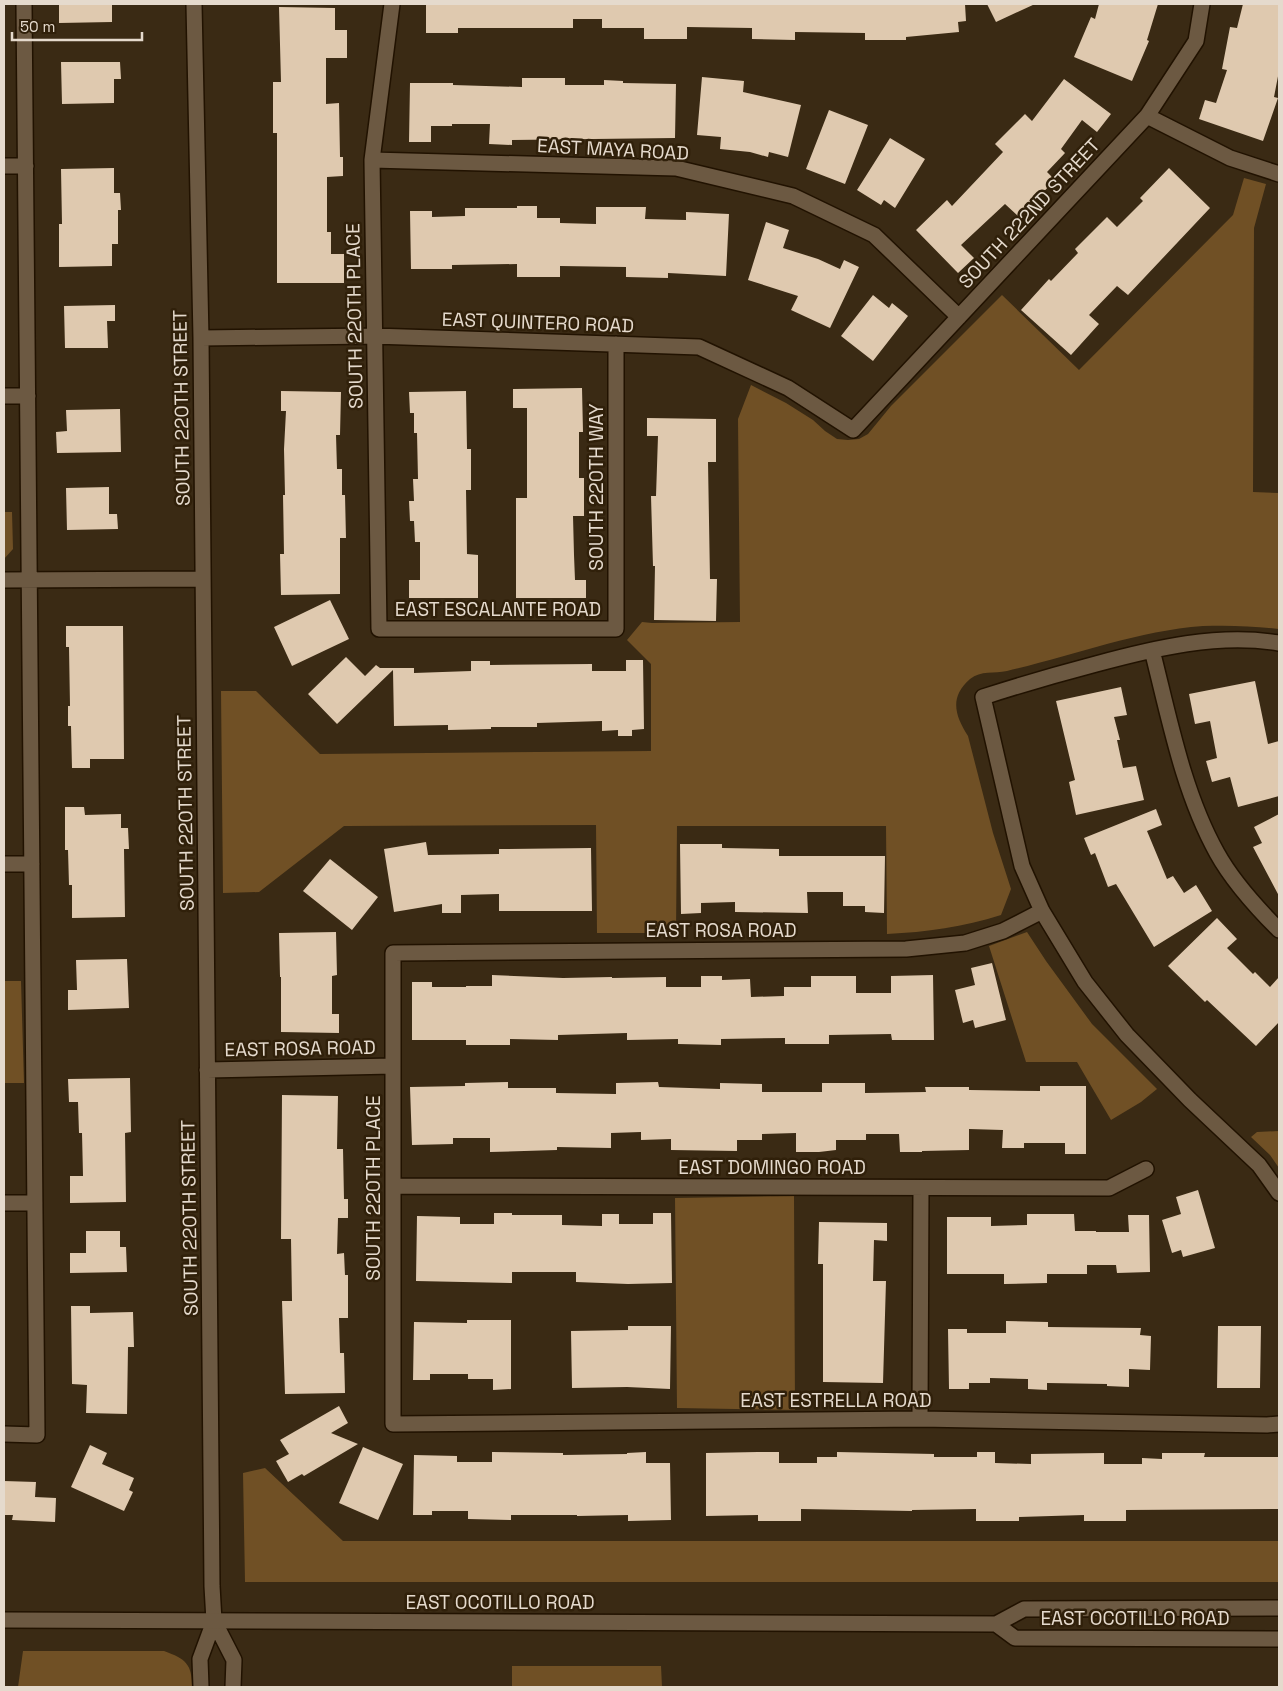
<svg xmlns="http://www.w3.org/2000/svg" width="1283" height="1691" font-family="'Space Grotesk',sans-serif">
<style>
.green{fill:#705025}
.building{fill:#dfc9af}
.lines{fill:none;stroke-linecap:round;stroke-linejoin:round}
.street-casing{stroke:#211200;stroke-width:18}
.secondary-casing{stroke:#211200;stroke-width:18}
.street{stroke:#6c5942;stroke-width:15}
.secondary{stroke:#6c5942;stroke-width:15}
.labels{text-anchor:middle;stroke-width:5;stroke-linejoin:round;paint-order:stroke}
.street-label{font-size:19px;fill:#e5dacd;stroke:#30200a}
</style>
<rect width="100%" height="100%" fill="#3a2a14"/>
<path class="green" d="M1244,178L1266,184L1254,228L1253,492L1279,493V629C1254,626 1229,625 1203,626C1136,631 1072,656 1007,671C994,674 981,670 970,679C949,697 955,716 968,736L993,833L1011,889L1001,915C963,927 927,932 887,934L886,826H677L676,933H597L596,825L344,826L259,892L223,893L221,691H256L320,754L651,751V664L627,640L642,622L652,623L740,622L738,419L751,385L786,403L813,420L825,431L837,439L848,440L859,439L868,434L891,406L1002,295L1079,370L1233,215Z
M4,512H12L13,549L4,559Z
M1027,932L1046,961L1092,1024L1157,1089L1141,1102L1111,1120L1077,1062H1026L989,946Z
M4,981H21L24,1083H4Z
M1279,1131V1168L1270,1155L1251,1137L1257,1132Z
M794,1196L795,1410L677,1408L675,1198Z
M265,1468L343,1541H1279V1582H245L243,1473Z
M23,1651H164C186,1659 192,1664 192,1687H18Z
M661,1666L662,1687H512V1666Z"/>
<path class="building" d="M59,4H112V22L59,23Z
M426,4H965L966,21L958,22L959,32L906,37V40H865V33L795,32V40L752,39V28L687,27V39H644V28H602V19H573V28H458V33H426Z
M987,4H1035L996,22Z
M1099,4H1158L1147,40L1149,41L1132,81L1074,57L1091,17L1095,19Z
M1243,4H1279V71L1274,97L1278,98L1263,141L1199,119L1205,100L1216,103L1227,70L1222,69L1230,27L1237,28Z
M279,7L335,8V30H347V58H326V104L339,103L340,157H343V176L327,177V232H331V254H344V283H277V133H273V82H281Z
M61,62H120L121,79H114V103L62,104Z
M702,77L744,81L743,92L801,105L788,157L769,152L768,157L750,152L720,149L721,137L697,135Z
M522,78H565V85H604V80L623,81V83L676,84L675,138L512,140V145L489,144L490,124H452V126H431V142H409L410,83H453V85L522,87Z
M1064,79L1111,114L1097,132L1082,120L1061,149L1065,153L1047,172L1055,180L1019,217L1005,204L961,245L974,258L958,273L916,230L947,200L952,206L1003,152L995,144L1025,114L1032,121Z
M829,110L868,125L845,184L806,169Z
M890,138L925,159L895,208L884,200L881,205L857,190Z
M114,168V193H120L121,210H118V244H112V266L59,267V224H62L61,169Z
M1169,168L1210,208L1128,295L1117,286L1089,315L1099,324L1071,355L1021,310L1049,279L1051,281L1078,253L1075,249L1107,217L1117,227L1143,201L1140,198Z
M517,206H537V218H560V223L596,224V207H646L645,219L686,220V212L729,214L726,276L668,273V278L626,277V267L560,266V277H517V264L452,265V269H411L410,211H432V217L465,216V208H517Z
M766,222L789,230L783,248L818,259L840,269L844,260L859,267L830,328L791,310L798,296L748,280Z
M873,295L889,308L892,303L908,316L873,361L841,336Z
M115,305V321H107L108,348H65L64,306Z
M582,388L583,432H579V478H584V516H573L574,555L575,580H586V598H516V498H527V408H513V389Z
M281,391L341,392L340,435H336L337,469H342V495H345L346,538H340V594L281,595L280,554H284L283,495H285L284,449L286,411H281Z
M466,391L467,449H471V490H466L467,554L478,555V598H409V580H420V542H415L414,521H410L409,501H414L413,479H418L417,433H414V413H410L409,392Z
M120,409L121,452L57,453L56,432L67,431L66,410Z
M647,418L716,419V462H708L710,579H717L716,621L654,620L655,566H653L651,496H656L658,436H647Z
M109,487V514H117L118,529L67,530L66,488Z
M330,600L349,639L292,666L274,627Z
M66,626H123L124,759H90V768H72L71,726H68V706H70L69,647H66Z
M346,657L365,676L376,665L380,668H414V673L471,671V661H490V665L592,664V671H626V660H643L644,729L632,730V736H618V730L602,731V721L537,723V727H491V729L448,730V725L394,726L393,670L337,724L308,694Z
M1255,681L1268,744L1279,741V796L1238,807L1230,777L1212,782L1206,761L1217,758L1210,721L1195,724L1189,694Z
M1121,687L1127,715L1114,717L1120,740H1117L1123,768L1136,766L1144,800L1076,815L1069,782L1075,780L1056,701Z
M65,807H84L85,815L121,814V828H128L129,849H124L125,917L72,918V885H69L68,850H65Z
M1156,809L1162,825L1147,831L1167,879L1173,876L1184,893L1196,885L1212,911L1154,947L1116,884L1108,887L1095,853L1091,855L1084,838Z
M1279,814V896L1253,847L1262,843L1254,827Z
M426,842L428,855L499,854V849L591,848L592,911H499V894L461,895V913H442V904L394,912L384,849Z
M680,844H722V848L779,849V856H885L884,913L865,912V906H843V892H807L808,913L735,912V902L701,903V913L681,914Z
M330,859L378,897L352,930L303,891Z
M1217,918L1237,939L1227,948L1253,974L1255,972L1270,987L1279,977V1022L1256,1046L1207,1000L1205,1002L1168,966Z
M336,932L337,975L332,976V1014H339V1033L281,1032V977H280L279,933Z
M127,959L129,1008L68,1010V990H77L76,960Z
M992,963L1006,1020L975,1028L973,1020L963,1023L955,990L975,985L971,968Z
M492,975L563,978L612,977V978L666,977V987H701V976H722V980L750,979L751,997L784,996V987H811V976H856V993H891V976L933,975L934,1040H892L891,1034L829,1035V1044H785V1038L721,1039V1045L678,1044V1039L627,1040V1033L558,1035V1040L510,1039V1045H466V1040H412V982H432V987H466V986H492Z
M130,1078L131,1132L125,1133L126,1202L70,1203V1176H83L82,1133H79L78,1102H69L68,1079Z
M508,1082V1088H556V1093L616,1094V1083L658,1082L659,1087L720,1089V1083L762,1084V1092H822V1083H865V1093L926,1092L925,1087H969V1090L1040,1091V1086H1086V1154H1065V1143H1024V1148H1002L1003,1130L969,1129V1150L922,1151V1152H900L899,1134H866V1140H836V1150L819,1152H796V1133L762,1134V1140H737V1151L671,1150V1139L641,1140V1132L611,1133V1148L557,1147V1150L490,1152V1138H453V1144L412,1145L410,1087L465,1086V1083Z
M282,1095L338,1096L337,1149H343L344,1199H348V1218H338L337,1254L344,1253L345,1275H348V1318H339L340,1353H344L345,1393L285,1394L282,1301H292L291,1239H281Z
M1198,1190L1215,1248L1183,1257L1181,1250L1172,1253L1162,1220L1181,1214L1176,1197Z
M494,1213H512V1215H562V1225L602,1226V1214H619V1224H653V1213H671L672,1283L628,1284L576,1282V1272H512V1283L416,1281L417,1216L460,1217V1224H494Z
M1027,1214H1074L1075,1231H1096V1232H1129L1128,1215H1149L1150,1272L1117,1273L1116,1265H1087V1274H1047V1283L1004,1284V1274H947V1217H991V1226L1027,1225Z
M819,1222L887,1223V1241L874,1240L873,1281H886L883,1383L823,1382V1264H818Z
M86,1231H120V1247H126L127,1272L70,1273V1253H86Z
M71,1306H90V1313L133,1312L134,1347H128L127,1414L86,1413L87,1385L72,1384Z
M467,1320H511V1389L493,1390V1379H468V1374H430V1380H413L414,1322L467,1323Z
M1006,1321L1048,1322V1327L1141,1328L1140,1335L1151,1336L1150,1370L1129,1369V1387L1107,1386V1384L1047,1383V1390L1028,1389V1379L990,1378V1383H969V1389H949L948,1329H967V1333H1006Z
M628,1326H671L670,1389L627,1387L572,1388L571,1331L628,1330Z
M1218,1326H1261L1260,1388H1217Z
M339,1406L348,1423L331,1433L358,1444L304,1476L302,1474L288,1482L276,1461L289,1454L280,1440Z
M90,1445L107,1453L102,1464L134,1478L129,1490L133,1492L124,1511L71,1487Z
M363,1447L403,1464L378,1520L339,1503Z
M492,1452L563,1453V1455L627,1454V1453L646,1452V1463H670L671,1520L628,1521V1515L577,1516V1515H511V1520L468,1519V1511H432V1515H413L414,1455L457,1456V1462H492Z
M758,1452H779V1463H817V1457H837V1452L934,1454V1457H977V1452H995V1463L1031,1464V1454L1104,1453V1464H1142V1458L1162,1459V1453H1205L1204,1457H1279V1509L1126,1510V1521H1084V1515L1019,1517V1521H976V1509L912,1510V1511L801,1509V1521H758V1515L706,1516V1453Z
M4,1481L36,1482L35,1497L56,1498L55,1522L12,1520L13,1515H4Z"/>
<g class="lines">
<g class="street-casing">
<path id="street" d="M194,4L201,338L212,1586L214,1621L200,1659L201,1687
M392,4L372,160L379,629H616V344
M1147,116L1230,158L1279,174
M372,160L676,168L793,196L874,235L959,317
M4,166H26
M201,338L374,336L699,347L788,388L853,430L1147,116L1196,41L1202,4
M4,396H28
M4,580L203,579
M1279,643C1218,633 1155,648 1096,664C1058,674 1020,685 983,697L1022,866L1042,911L1085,982L1127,1035L1190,1100L1259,1165L1279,1193
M1152,650C1169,717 1183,792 1217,853C1233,882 1256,907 1279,930
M4,864H32
M1042,911L1003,931L965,943L906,949L393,953V1424L920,1419L1267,1425L1279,1424
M207,1070L393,1066
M393,1186L1109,1188L1146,1169
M4,1203H35
M920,1419L921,1188
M4,1434L37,1435L24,4
M214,1621L234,1660L233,1687"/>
</g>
<g class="secondary-casing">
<path id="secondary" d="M4,1620L996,1624L1024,1609L1279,1608
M996,1624L1015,1638L1279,1639"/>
</g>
<use href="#street" class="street"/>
<use href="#secondary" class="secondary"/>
</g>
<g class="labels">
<g class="street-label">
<text transform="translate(613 149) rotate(3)" y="7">EAST MAYA ROAD</text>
<text transform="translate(1029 213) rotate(-47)" y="7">SOUTH 222ND STREET</text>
<text transform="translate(354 316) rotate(-91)" y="7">SOUTH 220TH PLACE</text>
<text transform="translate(538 322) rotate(2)" y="7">EAST QUINTERO ROAD</text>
<text transform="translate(181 408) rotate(-91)" y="7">SOUTH 220TH STREET</text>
<text transform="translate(596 487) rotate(-90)" y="7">SOUTH 220TH WAY</text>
<text x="498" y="616">EAST ESCALANTE ROAD</text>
<text transform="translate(185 813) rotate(-91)" y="7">SOUTH 220TH STREET</text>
<text x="721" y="937">EAST ROSA ROAD</text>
<text transform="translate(300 1048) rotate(-1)" y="7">EAST ROSA ROAD</text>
<text x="772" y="1174">EAST DOMINGO ROAD</text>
<text transform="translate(373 1188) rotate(-90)" y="7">SOUTH 220TH PLACE</text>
<text transform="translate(189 1218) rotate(-91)" y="7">SOUTH 220TH STREET</text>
<text x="836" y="1407">EAST ESTRELLA ROAD</text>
<text x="500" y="1609">EAST OCOTILLO ROAD</text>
<text x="1135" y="1625">EAST OCOTILLO ROAD</text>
</g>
</g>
<rect width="1283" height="1691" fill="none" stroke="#e5dacd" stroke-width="10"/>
<path d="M12 32v8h130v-8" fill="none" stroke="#e5dacd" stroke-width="2.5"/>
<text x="20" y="32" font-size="15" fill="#e5dacd" stroke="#30200a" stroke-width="4" paint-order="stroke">50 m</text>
</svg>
